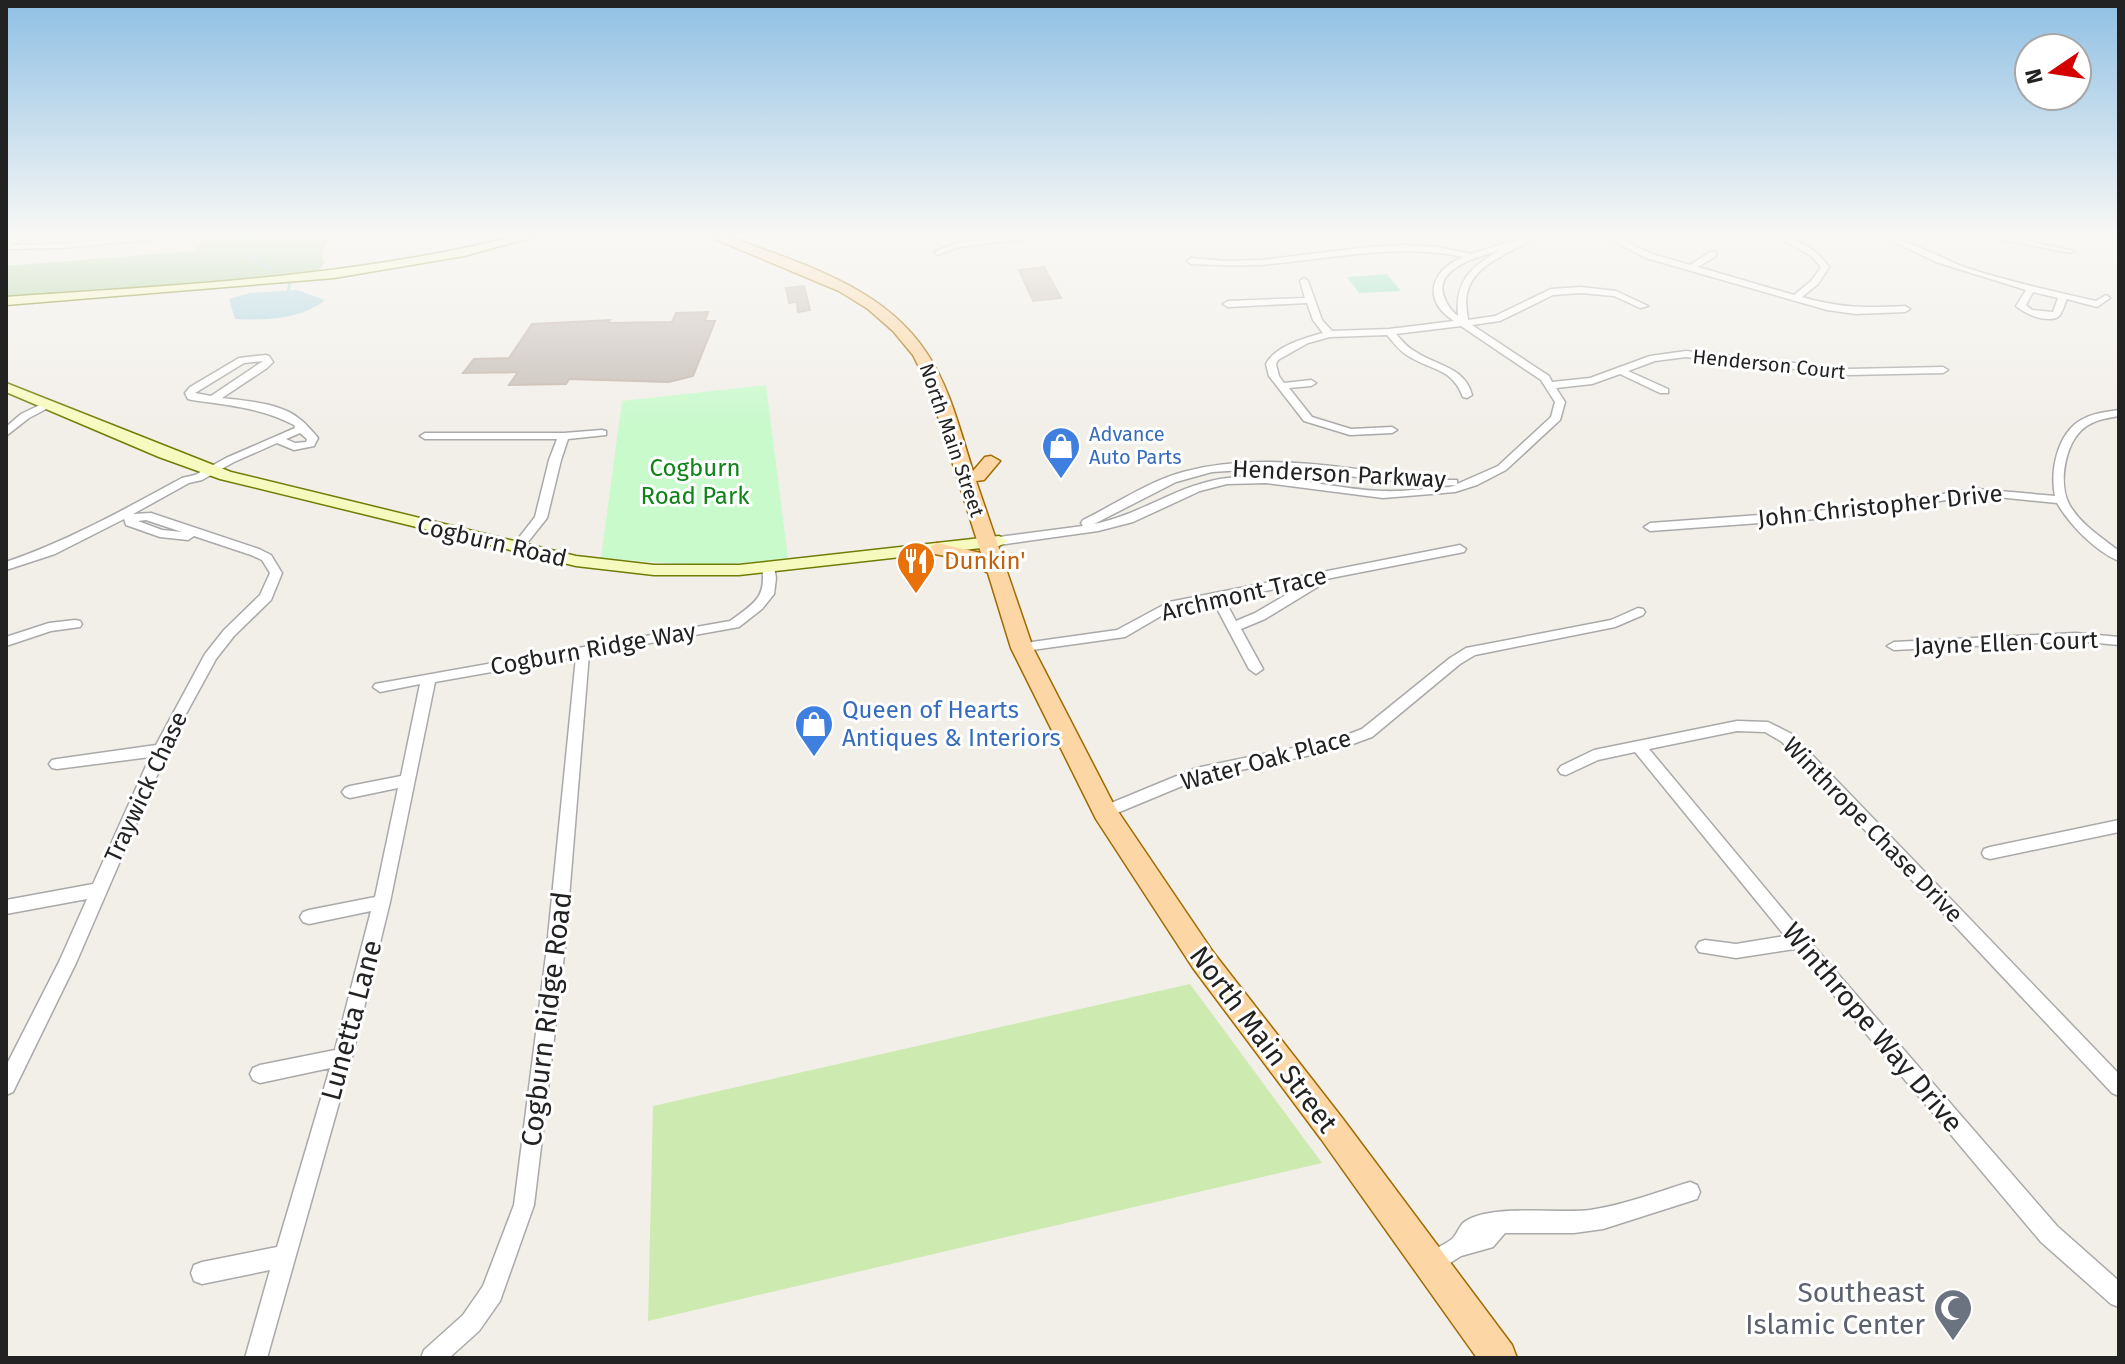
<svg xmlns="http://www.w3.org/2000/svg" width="2125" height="1364" font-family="'Fira Sans',sans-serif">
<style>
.grass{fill:#cdebb0}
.forest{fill:#add19e}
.park{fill:#c8facc}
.pitch{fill:#88e0be}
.water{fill:#aad3df}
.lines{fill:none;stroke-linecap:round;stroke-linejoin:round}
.stream{stroke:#aad3df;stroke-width:3}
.building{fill:#c7bfb8;stroke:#c4b6ab;stroke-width:2}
.street-casing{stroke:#a9a9a9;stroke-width:3}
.secondary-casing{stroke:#707d05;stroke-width:3}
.primary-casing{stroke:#a06b00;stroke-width:3}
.street{fill:#fff;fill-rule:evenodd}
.secondary{fill:#f7fabf;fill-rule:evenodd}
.primary{fill:#fcd6a4;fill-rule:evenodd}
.labels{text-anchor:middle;stroke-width:6;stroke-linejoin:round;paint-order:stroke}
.far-street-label{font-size:20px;fill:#222;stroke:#fff}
.far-shop-label{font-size:20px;fill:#366cbe;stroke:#fff;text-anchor:start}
.park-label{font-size:24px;fill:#0c8416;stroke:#fff}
.street-label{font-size:24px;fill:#222;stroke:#fff}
.food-label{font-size:24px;fill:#c56008;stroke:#fff;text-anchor:start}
.shop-label{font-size:24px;fill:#366cbe;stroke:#fff;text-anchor:start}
.near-street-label{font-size:28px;fill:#222;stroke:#fff}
.near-worship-label{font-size:28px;fill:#5b616d;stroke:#fff;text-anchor:end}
</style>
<rect width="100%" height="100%" fill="#f2efe9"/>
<path class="grass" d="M1190,984L1322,1163L648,1321L653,1106Z"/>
<path class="forest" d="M208,237H330L321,255L325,262L317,274L6,299V266L193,251Z"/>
<path class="park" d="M766,385L788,559L705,566L601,558L622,401Z"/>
<path class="pitch" d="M1387,274L1401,291L1359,293L1347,277Z"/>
<path class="water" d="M297,290L325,300C303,319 263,321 235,319L229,299L250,293Z"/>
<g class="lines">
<path class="stream" d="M242,237V250L271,269
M288,291L290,283"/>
</g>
<path class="building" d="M1044,267L1061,298L1033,301L1019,270Z
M804,286L810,310L798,312L797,302L789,303L786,288Z
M708,312L705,321H715L693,376L669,382L569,379L566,384L509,385L518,372L463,373L474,359L509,358L532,324L610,320L608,323L672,322L676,313Z"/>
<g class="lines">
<g class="street-casing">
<path id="street" d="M138,237H176L61,248L6,249V245L61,244Z
M1010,237H1043L958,247L938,255L934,252L957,243Z
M1524,237H1535C1513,253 1473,263 1467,294C1465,302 1467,311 1468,320L1495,316L1551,289L1581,287L1616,291L1648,306L1640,308L1614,296L1581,293L1553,295L1500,321L1472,325L1549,376L1552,382L1590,378L1650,356L1686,351L1849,369L1943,367L1948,370L1943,373L1849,375L1686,357L1655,361L1628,371L1668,389V393H1660L1620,374L1592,384L1556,388L1565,402L1560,420L1506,470L1477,485L1455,492L1383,498L1266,483L1227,484L1200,491L1133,522L1098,531L999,545L993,541L999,537L1083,526L1081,523L1083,520C1116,504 1147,482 1183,472C1265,450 1356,470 1440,480H1457V484L1498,466L1551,417L1555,402L1541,380L1461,326L1396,334C1402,341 1408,348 1416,352C1437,366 1465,367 1472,395L1467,398L1463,397C1452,368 1433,371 1410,357C1400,352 1394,343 1387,335L1330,337L1308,343L1278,360L1276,364L1279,376L1284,383L1311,380L1316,383L1311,386L1289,388L1312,417L1351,429L1392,427L1397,430L1392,433L1350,435L1304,421L1269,376L1266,364C1275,346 1305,338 1323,333L1313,320L1307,303L1228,307L1223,304L1228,301L1305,298L1300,281L1304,278L1308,281L1322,320L1332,331L1389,329L1454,321C1422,300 1430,271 1463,257C1394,242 1328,260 1259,265C1236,266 1214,265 1191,264L1187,261L1191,258L1226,261L1261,260L1368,247L1403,245L1438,247L1471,254ZM1498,251C1470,268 1455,281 1458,316C1452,311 1449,308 1446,301C1429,270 1476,257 1498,251ZM1243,470L1311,472L1440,486L1456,485L1450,487C1428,488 1404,492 1382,491C1331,489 1280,472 1228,478C1180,483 1141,515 1094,524L1176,482L1212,472Z
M1606,237H1617L1652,254L1690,265L1710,252H1716V256L1698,267L1794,295L1812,280L1821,267L1811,256L1778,237C1799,237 1817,251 1829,267L1818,284L1802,297C1839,308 1867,308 1905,306L1910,309L1905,312L1856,314L1827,310L1646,258Z
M1884,237C1903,237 1943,259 1964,267C2007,281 2051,291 2096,301L2106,295L2110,298L2097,307L2067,299C2064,305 2062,316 2056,318C2044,322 2025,314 2016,306L2026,290L1936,262ZM2033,292L2058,298L2053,312L2032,310L2026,305Z
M1990,237H2009L2074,251L2070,253Z
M266,355L269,356L273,362L267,368L222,398C247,401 282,403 301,420C307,425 313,432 318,438L314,446L294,450L277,443L234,462L202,480L189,483L133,514L151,513L259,549L271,555L282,573L271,600L234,636L216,659L175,734L76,963L13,1092L6,1095V1066L59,962L87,899L6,914V900L93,884L150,757L57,769L52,768L49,764L52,760L57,759L156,745L205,654L224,630L260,595L270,573L262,560L251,555L194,536L188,540L160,537L126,525L124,519L55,554L6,570V562C68,541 125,509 182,478L195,475L226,458L295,428L294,425C262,408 227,405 192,400L188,399L185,393L190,387L239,358ZM263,361L211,396L195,393L244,363ZM300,433L307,439L306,442L295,443L286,439ZM146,520L182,532L162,530L138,521Z
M46,402L51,405L50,407L29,418L6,436V427L21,414Z
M2119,410V416C2107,418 2094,420 2084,428C2065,443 2058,483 2069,504C2080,524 2101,537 2119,551V561C2095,551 2070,525 2057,503L1977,495L1842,517L1650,531L1644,527L1650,523L1842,509L1977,489L2055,496C2050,471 2057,434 2081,420C2093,413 2106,412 2119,410Z
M602,430L606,431V435L568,439L561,460L547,518L520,552L516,553L510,549L535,517L549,460L557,439H425L420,436L425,433H564Z
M1460,545L1466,549L1464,552L1326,579L1324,583L1265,619L1241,629L1263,669L1256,674L1249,669L1213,601L1173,609L1125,637L1032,650L1025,646L1032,642L1117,630L1169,602ZM1306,583L1255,613L1236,621L1224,599Z
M768,563L774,567L776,578L774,594L762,609L739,627L589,654L565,947L534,1205L500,1301L479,1331L449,1358H421L424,1350L463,1315L483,1286L514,1205L547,947L576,657L435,682L390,902L352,1057L267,1358H245L270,1270L202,1284L194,1281L191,1273L194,1265L202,1262L277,1247L330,1068L260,1083L253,1080L250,1074L253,1068L260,1065L335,1050L371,911L309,924L303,922L300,917L303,912L309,910L375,897L398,788L350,798L345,796L342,792L345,788L350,786L401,776L420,684L380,692L373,687L375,684L730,621C753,604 767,598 762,567Z
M1638,608L1643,609L1645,612L1643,615L1615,627L1475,655L1460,664L1372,737L1339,749L1199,779L1105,818L1099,816L1097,812L1099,808L1196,768L1336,739L1362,729L1450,658L1466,648L1611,620Z
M75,620L80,621L82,624L80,627L51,631L6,646V637L49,623Z
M2076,633L2119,637V645L2076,641L1894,650L1887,646L1894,642Z
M1737,721L1768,722L1792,734L2119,1074V1096L2112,1093L1782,742L1765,732L1737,731L1649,749L1805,936L2057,1226L2119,1281V1307L2111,1304L2041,1242L1795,949L1736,958L1699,952L1696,947L1699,942L1705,940L1736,944L1785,936L1635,752L1598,760L1566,775L1561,774L1558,770L1561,766L1594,750Z
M2119,820V832L1990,859L1984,857L1982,853L1984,849L1990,847Z
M1690,1182L1697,1185L1700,1192L1697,1199L1603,1229L1574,1233H1505L1493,1247L1461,1256L1431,1275L1423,1272L1420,1264C1426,1249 1442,1248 1453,1238C1457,1234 1459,1227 1463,1223C1488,1203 1557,1214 1590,1210C1624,1205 1657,1192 1690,1182Z"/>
</g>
<g class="secondary-casing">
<path id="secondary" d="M12,237H27L6,249V240Z
M512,237H534L464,256L334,278L6,305V297C176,285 346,278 512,237Z
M6,383L231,472L576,556L654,565H739L999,536L1008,541L999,546L739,575H654L576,566L220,479L159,457L6,392Z"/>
</g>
<g class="primary-casing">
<path id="primary" d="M710,237H729C800,263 882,286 926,352C950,387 960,431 973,471L985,457L991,456L1000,461L984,480L976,481L1033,648L1115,807L1213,952L1343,1119L1512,1345L1517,1358H1477L1321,1139L1193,968L1096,819L1011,648L988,573L965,560L930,553L927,549L937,543L981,553L928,385L913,355L893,331L868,309L839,291Z"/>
</g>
<use href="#street" class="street"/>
<use href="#secondary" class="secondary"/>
<use href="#primary" class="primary"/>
</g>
<linearGradient id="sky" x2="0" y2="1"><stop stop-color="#8fc0e4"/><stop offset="0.55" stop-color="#f9f8f5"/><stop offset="1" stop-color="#f9f8f5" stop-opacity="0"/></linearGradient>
<rect width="2125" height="428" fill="url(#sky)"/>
<defs>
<g id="shop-pin" transform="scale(2)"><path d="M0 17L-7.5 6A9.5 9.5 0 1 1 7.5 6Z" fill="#3f7fe0" stroke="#fff"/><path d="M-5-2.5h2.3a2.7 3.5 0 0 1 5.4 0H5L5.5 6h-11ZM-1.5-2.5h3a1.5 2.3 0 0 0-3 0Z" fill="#fff"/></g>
<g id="restaurant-pin" transform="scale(2)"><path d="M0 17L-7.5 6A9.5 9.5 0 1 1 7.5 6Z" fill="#e8710a" stroke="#fff"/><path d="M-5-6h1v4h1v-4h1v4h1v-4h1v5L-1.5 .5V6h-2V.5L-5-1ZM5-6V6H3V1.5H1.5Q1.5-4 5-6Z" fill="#fff"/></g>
<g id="mosque-pin" transform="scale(2)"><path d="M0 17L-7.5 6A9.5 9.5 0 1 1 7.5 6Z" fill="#6b7280" stroke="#fff"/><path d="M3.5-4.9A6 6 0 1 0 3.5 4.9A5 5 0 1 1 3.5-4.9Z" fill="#fff"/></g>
</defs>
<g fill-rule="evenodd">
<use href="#shop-pin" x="1061" y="446"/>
<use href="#restaurant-pin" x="916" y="561"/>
<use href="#shop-pin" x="814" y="724"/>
<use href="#mosque-pin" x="1953" y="1308"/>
</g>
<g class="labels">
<g class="far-street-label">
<text transform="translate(1769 364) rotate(6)" y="7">Henderson Court</text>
<text transform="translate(952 440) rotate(71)" y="7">North Main Street</text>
</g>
<g class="far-shop-label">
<text x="1089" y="441">Advance<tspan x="1089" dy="23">Auto Parts</tspan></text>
</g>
<g class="park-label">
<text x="695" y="476">Cogburn<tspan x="695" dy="28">Road Park</tspan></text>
</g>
<g class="street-label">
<text transform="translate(1339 474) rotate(3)" y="8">Henderson Parkway</text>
<text transform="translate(1880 506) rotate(-6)" y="8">John Christopher Drive</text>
<text transform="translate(492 542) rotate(13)" y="8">Cogburn Road</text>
<text transform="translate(1244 594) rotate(-13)" y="8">Archmont Trace</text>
<text transform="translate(2006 643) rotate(-2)" y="8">Jayne Ellen Court</text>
<text transform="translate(593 649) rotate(-10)" y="8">Cogburn Ridge Way</text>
<text transform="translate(1266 760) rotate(-15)" y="8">Water Oak Place</text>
<text transform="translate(146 787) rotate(-65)" y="8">Traywick Chase</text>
<text transform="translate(1873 830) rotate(46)" y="8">Winthrope Chase Drive</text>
</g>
<g class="food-label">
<text x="944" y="569">Dunkin'</text>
</g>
<g class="shop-label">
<text x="842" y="718">Queen of Hearts<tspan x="842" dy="28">Antiques &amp; Interiors</tspan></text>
</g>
<g class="near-street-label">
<text transform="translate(546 1019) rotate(-83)" y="10">Cogburn Ridge Road</text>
<text transform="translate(351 1020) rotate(-75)" y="10">Lunetta Lane</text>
<text transform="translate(1873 1027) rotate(50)" y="10">Winthrope Way Drive</text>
<text transform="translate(1264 1039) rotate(53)" y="10">North Main Street</text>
</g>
<g class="near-worship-label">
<text x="1925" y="1302">Southeast<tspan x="1925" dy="32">Islamic Center</tspan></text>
</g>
</g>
<rect width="2125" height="1364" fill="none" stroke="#222222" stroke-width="16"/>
<g transform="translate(2053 72) rotate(257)"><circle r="38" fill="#ffffff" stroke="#a7a7a7" stroke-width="2"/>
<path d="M0-6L14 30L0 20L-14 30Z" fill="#d40000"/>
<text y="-12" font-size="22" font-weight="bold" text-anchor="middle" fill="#222222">N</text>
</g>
</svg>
